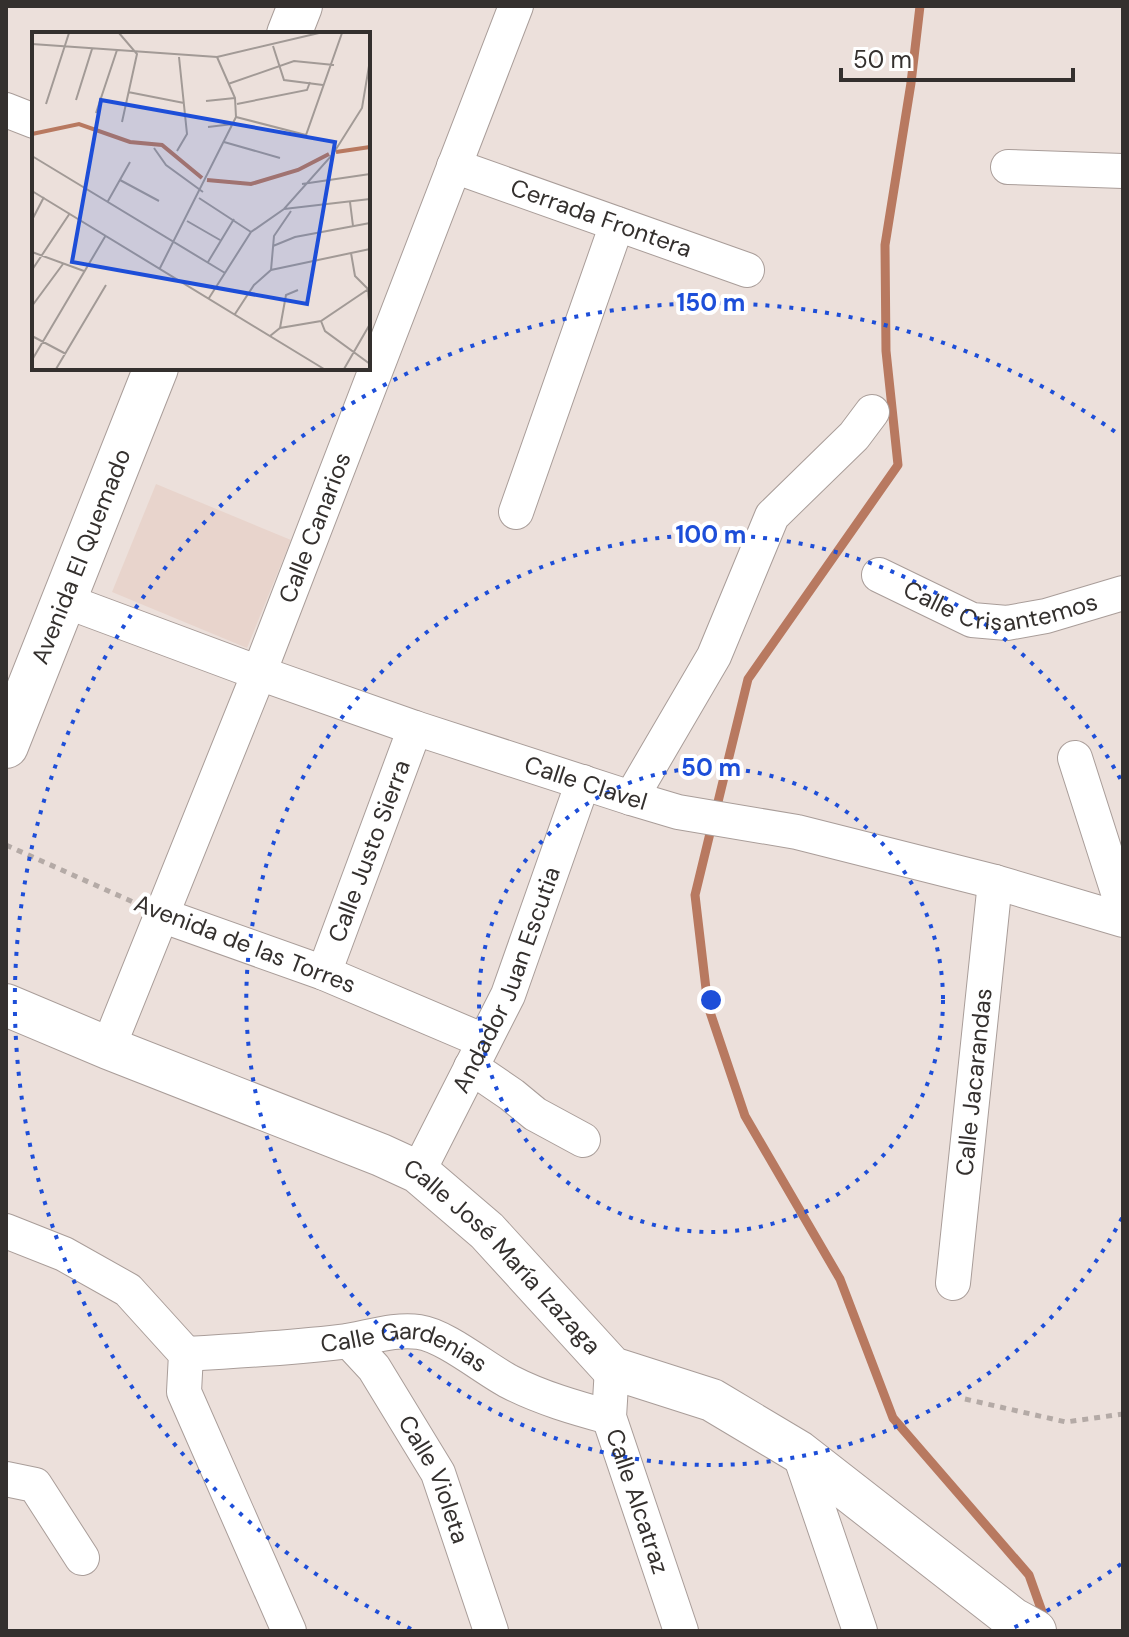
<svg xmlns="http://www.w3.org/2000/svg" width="1129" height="1637" font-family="'DM Sans',sans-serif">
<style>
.built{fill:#e8d4cc}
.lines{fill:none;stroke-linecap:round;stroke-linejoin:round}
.stream{stroke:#b87960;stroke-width:9}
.minor-casing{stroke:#a99d99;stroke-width:36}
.tertiary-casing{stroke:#a99d99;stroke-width:44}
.secondary-casing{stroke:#a99d99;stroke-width:46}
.path{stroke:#b4aaa6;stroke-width:5;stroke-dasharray:6 6;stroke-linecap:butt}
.minor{stroke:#fff;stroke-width:34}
.tertiary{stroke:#fff;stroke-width:42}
.secondary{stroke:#fff;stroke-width:44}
.ring{fill:none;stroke:#1d4ed8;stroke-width:4;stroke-dasharray:4 8}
.labels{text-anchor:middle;stroke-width:8;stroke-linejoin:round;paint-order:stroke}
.street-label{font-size:24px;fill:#34302e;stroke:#fff}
.inset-river{fill:none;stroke:#b87960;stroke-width:4}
.inset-road{fill:none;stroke:#a29a96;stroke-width:2}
.view{fill:#1d4ed8;fill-opacity:0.15;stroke:#1d4ed8;stroke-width:4}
.inset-edge{fill:none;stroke:#34302e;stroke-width:4}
.centre{fill:#1d4ed8;stroke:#fff;stroke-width:4}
.ring-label{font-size:24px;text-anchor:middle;font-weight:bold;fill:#1d4ed8;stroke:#fff;stroke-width:8;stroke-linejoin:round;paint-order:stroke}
</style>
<rect width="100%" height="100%" fill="#ece0db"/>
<path class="built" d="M156,484L291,540L247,648L112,592Z"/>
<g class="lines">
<path class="stream" d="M716,810L748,679L898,465L886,351L885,245L911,83L920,6
M712,825L695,895L708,1006L745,1116L840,1279L893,1418L1029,1575L1045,1620"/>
<g class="minor-casing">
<g id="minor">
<path d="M6,110L34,121"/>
<path id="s1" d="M454,166L747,270"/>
<path d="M1008,167L1123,171"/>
<path d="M516,512L617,224"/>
<path id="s2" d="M879,575L972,620L1007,623L1046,616L1123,593"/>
<path id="s3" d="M63,600L259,673L415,728L631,798L678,812L797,832L995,882L1123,920"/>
<path d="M1075,758L1123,908"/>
<path d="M631,798L714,656L772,516L854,436L872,412"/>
<path d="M161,915L324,973L484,1041"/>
<path id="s4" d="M324,973L415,728"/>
<path id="s5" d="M108,1048L259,673L516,6"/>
<path d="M471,1067L512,1095L535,1114L583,1140"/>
<path id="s6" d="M418,1172L508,995L583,782"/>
<path d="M6,1231L64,1254L128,1290L186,1354L184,1392L289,1631"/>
<path id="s7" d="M953,1283L995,882"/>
<path id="s8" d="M349,1341L374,1368L438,1473L491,1631"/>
<path id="s9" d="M186,1354C238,1351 289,1348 340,1342C365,1339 394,1328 419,1332C446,1336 485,1369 510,1382C541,1398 576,1408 609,1417"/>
<path id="s10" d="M612,1368L609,1417L681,1631"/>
<path d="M799,1452L860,1631"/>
<path d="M6,1479L35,1485L82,1558"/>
</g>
</g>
<g class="tertiary-casing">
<g id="tertiary">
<path id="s11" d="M6,1005L108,1048L381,1155L418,1172L487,1231L612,1368L712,1400L799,1452L1013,1619L1035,1631"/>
</g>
</g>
<g class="secondary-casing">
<g id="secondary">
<path d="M289,34L300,6"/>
<path id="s12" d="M6,746L156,368"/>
</g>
</g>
<path class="path" d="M6,845L133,902
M965,1399L1066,1422L1123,1414"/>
<use href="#minor" class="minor"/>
<use href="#tertiary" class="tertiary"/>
<use href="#secondary" class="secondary"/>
</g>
<g class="ring">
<circle cx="711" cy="1000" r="232"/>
<path d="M1122 1218A465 465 0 1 1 1122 782"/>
<path d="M1121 1564A697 697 0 0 1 1011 1629M411 1629A697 697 0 1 1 1121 436"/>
</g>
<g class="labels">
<g class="street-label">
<text dy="8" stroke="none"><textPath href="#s1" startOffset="156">Cerrada Frontera</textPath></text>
<text dy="8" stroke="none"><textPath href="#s5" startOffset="560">Calle Canarios</textPath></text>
<text dy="8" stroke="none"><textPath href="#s12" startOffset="204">Avenida El Quemado</textPath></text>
<text dy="8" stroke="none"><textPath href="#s2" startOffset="130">Calle Crisantemos</textPath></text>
<text dy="8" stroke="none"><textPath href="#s3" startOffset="554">Calle Clavel</textPath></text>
<text dy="8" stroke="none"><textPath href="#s4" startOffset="130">Calle Justo Sierra</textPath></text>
<text transform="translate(245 944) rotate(21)" y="8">Avenida de las Torres</text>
<text dy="8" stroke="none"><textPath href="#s6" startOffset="212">Andador Juan Escutia</textPath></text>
<text dy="8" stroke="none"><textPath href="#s7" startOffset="202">Calle Jacarandas</textPath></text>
<text dy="8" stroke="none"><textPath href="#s11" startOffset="564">Calle José María Izazaga</textPath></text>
<text dy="8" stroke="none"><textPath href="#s9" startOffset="222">Calle Gardenias</textPath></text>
<text dy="8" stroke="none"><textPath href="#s8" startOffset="164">Calle Violeta</textPath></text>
<text dy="8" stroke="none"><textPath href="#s10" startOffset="138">Calle Alcatraz</textPath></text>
</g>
</g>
<g transform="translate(32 32)">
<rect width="338" height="338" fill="#ece0db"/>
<path class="inset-river" d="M0,102L47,92L98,110L130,113L170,146M304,120L338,115M175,148L219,152L266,138L297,122"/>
<path class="inset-road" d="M87,1L105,22L90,90M0,12L185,25L287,1M241,14L252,48L291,53M196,52L262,29L302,33M96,60L152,71M44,68L60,17M174,69L203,66M14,72L37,1M205,72L275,58L278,50M64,81L85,18M204,85L274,103L310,1M176,95L201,92M192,110L248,126M122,116L134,133L171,160M145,119L155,102L147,25M0,124L193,241M88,148L127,169M270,152L338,142M0,159L292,337M167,166L219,200M76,169L98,130M318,170L321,194M252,177L338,167M0,188L12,165M155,189L188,208M241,214L263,205L338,191M0,220L52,239M319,221L323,244L336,257L338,281M176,230L202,187M128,236L204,85L203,66L185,25M0,238L38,181M239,238L242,204L259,179M177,266L219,200L252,177L301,122L330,76L338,28M0,274L31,232M203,282L222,253L239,238L338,217M289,289L293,299L338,332M248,296L254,263L266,258M0,304L34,322M238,304L248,296L289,289L338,256M0,328L74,203M24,337L74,253M312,337L338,292"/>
<path class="view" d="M69,68L303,110L275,272L40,230Z"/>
<rect width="338" height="338" class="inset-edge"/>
</g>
<circle cx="711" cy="1000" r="12" class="centre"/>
<g class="ring-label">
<text x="711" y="311">150 m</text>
<text x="711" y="543">100 m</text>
<text x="711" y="776">50 m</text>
</g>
<rect width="1129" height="1637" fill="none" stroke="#34302e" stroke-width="16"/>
<path d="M841 68v12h232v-12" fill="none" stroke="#34302e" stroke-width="4"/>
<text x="853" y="68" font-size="24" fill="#34302e" stroke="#ffffff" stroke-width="6" paint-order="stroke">50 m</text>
</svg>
